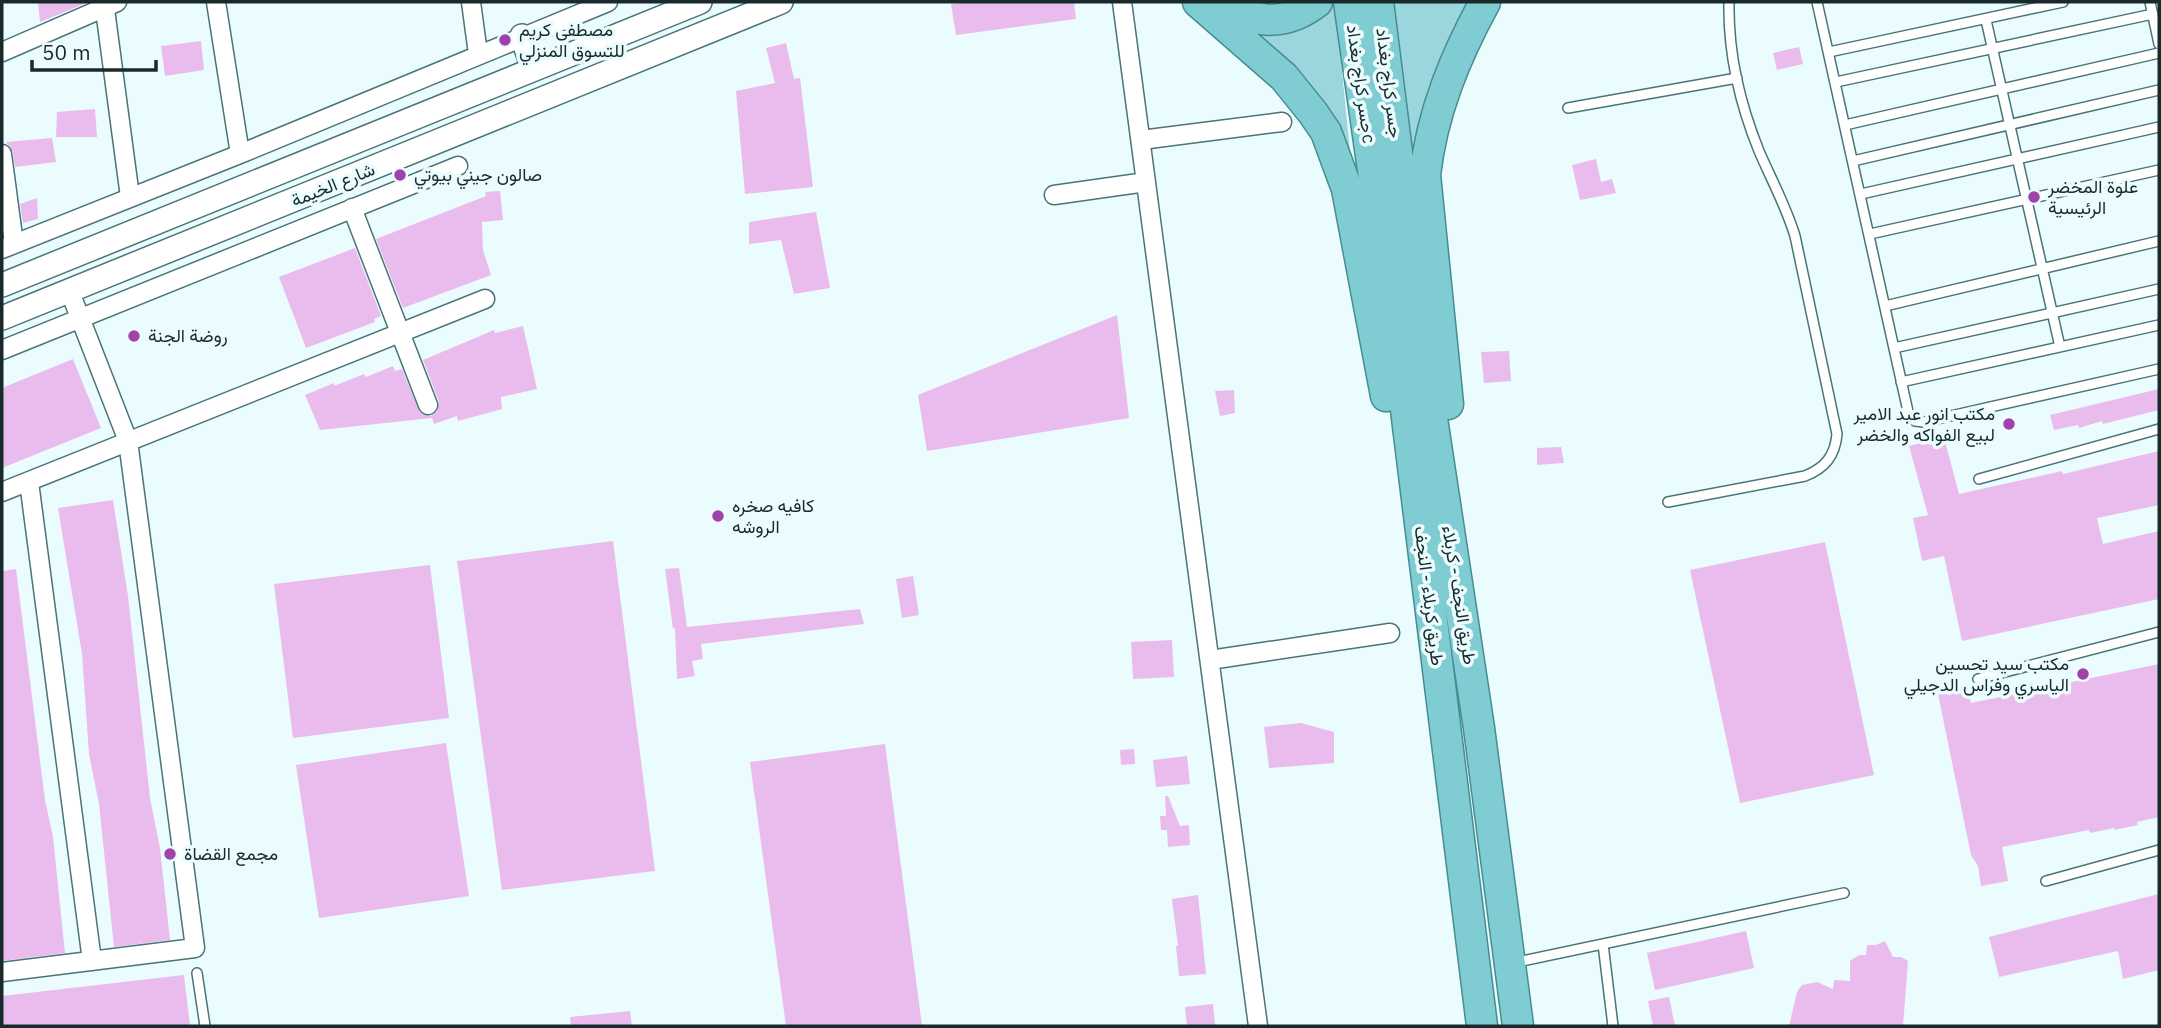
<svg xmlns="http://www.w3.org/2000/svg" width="2161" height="1028" font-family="'IBM Plex Sans',Vazirmatn,sans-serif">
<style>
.green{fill:#9ad6dc}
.building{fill:#eabced}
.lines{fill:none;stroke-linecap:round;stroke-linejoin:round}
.service-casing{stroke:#497478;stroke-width:12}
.minor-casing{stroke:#497478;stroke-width:21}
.tertiary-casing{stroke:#497478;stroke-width:26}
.trunk-casing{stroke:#478c91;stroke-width:33}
.service{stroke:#fff;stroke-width:9}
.minor{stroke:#fff;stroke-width:18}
.tertiary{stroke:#fff;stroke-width:23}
.trunk{stroke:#80ccd3;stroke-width:30}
.poi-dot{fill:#a141aa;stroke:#eafcfe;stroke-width:2.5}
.labels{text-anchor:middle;stroke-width:7;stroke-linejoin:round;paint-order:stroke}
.poi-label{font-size:18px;fill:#182a2c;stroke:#eafcfe;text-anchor:start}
.street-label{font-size:18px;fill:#182a2c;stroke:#eafcfe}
</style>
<rect width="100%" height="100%" fill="#eafcfe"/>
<path class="green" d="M1335,2L1352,171L1243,34H1289L1312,22Z
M1390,2H1470L1428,88L1412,161Z"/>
<path class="building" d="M38,2H89L40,22Z
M969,2H1074L1076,19L956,35L951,4Z
M201,41L204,70L165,76L161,46Z
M786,43L794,79L800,78L813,187L745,194L736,91L775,83L766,48Z
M1799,47L1803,64L1777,70L1773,53Z
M95,109L97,137H56L57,112Z
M52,138L56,162L15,167L13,152L6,142Z
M1596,159L1601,182L1612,179L1616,193L1580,200L1572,165Z
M500,191L503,220L482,222L483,250L491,275L403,308L376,239L486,196L485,192Z
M37,198L38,219L23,223L20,204Z
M816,212L830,288L794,294L781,240L749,244V222Z
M355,248L381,316L374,319L375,322L306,348L279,277Z
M1117,315L1129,418L927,451L918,395Z
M523,326L537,389L501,397L502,409L458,421L457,416L434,424L432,418L320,430L305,395L334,383V386L364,374L366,377L393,366L395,371L402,369L420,413L431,416L437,412L439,402L423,360L494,330L495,333Z
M1509,351L1511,381L1484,383L1481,352Z
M73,359L101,428L2,468V388Z
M2159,389V410L2103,424L2102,421L2079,428L2078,425L2054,430L2050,415Z
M1234,390L1235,413L1220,416L1215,391Z
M1929,441L1930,445L1945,441L1959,494L2062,471L2063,474L2159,451V505L2097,518L2103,544L2159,531V599L1962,641L1944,556L1922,561L1913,518L1928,515L1909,446Z
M1561,447L1564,463L1537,465V448Z
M113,500L128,596L150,798L160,848L170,940L114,947L99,804L89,754L82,654L58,508Z
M613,541L655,871L502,890L457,561Z
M1825,542L1874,775L1740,803L1690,570Z
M430,565L449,718L293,738L274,584Z
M679,568L687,627L860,609L864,624L701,644L703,659L692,661L695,676L677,679L675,628L673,629L665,569Z
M16,569L45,800L53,837L65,953L2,961V571Z
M913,576L919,615L902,618L896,579Z
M1172,640L1174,677L1133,679L1131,642Z
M2159,664V817L2137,822L2138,825L2114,830V828L2090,833L2089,830L2002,847L2008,881L1981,886L1978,866L1971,855L1938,694L1968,689L1971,703Z
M1301,723L1334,732V763L1269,768L1264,727Z
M446,743L469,896L319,918L296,765Z
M885,744L922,1026H786L750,762Z
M1134,749L1135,764L1121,765L1120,750Z
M1187,756L1190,784L1156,787L1153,760Z
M1165,796H1168L1180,826L1189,825L1190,845L1168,847L1167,830H1161L1160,816H1166Z
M2159,894V970L2123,979L2118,951L1999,977L1989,937Z
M1198,895L1206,974L1179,976L1176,946H1178L1172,899Z
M1746,931L1754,968L1655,990L1647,953Z
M1885,941L1893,957H1901L1908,961L1903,1026H1789L1797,992L1802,985L1817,982L1833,989L1834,980L1850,981V961L1859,955H1866L1867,945H1876Z
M184,975L190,1026H2V996Z
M1669,997L1675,1026H1653L1648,1001Z
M1213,1004L1215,1026H1187L1185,1007Z
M630,1011L632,1026H571L570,1017Z"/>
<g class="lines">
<g class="service-casing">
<path id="service" d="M1817,2L1909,416L1915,421L1924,422L2159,369
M2150,2L2159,44
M1986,20L2060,347
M1829,52L2063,2
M1836,82L2153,14
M1568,108L1737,78
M1845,125L2159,53
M1853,161L2159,90
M1861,194L2159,127
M1870,234L2159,170
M1885,306L2159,241
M1894,348L2159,289
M1901,382L2159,325
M1979,479L2159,429
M1668,502L1805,476C1825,468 1835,456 1837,434L1795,236C1786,206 1771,179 1759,151C1740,104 1728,52 1729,2
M1978,679L2159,632
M2046,881L2159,850
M1603,944L1613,1026
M1513,963L1844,893
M197,973L205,1026"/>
</g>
<g class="minor-casing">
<path id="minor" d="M104,2L130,197
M216,2L240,154
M471,2L478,54
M1122,2L1258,1026
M2,52L117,2
M1141,140L1282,122
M2,154L14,244
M1054,195L1146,182
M352,208L428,405
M2,249L240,154L608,2
M2,350L458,166
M29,482L92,961
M2,492L485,299
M1210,660L1390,633
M2,972L195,948L128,441L70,292"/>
</g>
<g class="tertiary-casing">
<path id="tertiary" d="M522,36L533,69
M2,285L700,2
M2,318L781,2"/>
</g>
<g class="trunk-casing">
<path id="trunk" d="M1198,2L1284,77L1313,113L1326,132L1347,189L1386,396
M1231,2C1256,28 1290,23 1317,2
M1349,2L1398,345L1482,1026
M1378,2L1424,366L1479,728L1518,1026
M1448,404L1425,175C1432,113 1455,57 1485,2"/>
</g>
<use href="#service" class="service"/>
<use href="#minor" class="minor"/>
<use href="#tertiary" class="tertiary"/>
<use href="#trunk" class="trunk"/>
</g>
<g class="poi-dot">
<circle cx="505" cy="40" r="7"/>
<circle cx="400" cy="175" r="7"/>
<circle cx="2034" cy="197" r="7"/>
<circle cx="134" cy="336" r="7"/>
<circle cx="2009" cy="424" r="7"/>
<circle cx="718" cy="516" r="7"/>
<circle cx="2083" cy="674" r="7"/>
<circle cx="170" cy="854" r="7"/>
</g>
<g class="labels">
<g class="poi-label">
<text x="519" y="36">مصطفى كريم<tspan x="519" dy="21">للتسوق المنزلي</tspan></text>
<text x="414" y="181">صالون جيني بيوتي</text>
<text x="2048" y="193">علوة المخضر<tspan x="2048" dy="21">الرئيسية</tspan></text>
<text x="148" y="342">روضة الجنة</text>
<text x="1995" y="420" text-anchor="end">مكتب انور عبد الامير<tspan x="1995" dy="21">لبيع الفواكه والخضر</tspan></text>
<text x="732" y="512">كافيه صخره<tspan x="732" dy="21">الروشه</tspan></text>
<text x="2069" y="670" text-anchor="end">مكتب سيد تحسين<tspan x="2069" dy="21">الياسري وفراس الدجيلي</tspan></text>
<text x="184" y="860">مجمع القضاة</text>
</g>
<g class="street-label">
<text transform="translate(1389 83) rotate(83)" y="6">جسر كراج بغداد</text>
<text transform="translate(1361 84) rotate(82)" y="6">جسر كراج بغدادc</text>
<text transform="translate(333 185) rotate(-22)" y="6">شارع الخيمة</text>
<text transform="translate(1459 595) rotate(81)" y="6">طريق النجف - کربلاء</text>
<text transform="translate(1429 596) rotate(83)" y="6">طريق کربلاء - النجف</text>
</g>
</g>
<rect width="2161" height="1028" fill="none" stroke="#182a2c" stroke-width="7"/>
<path d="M32 60v10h124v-10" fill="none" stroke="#182a2c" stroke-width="3.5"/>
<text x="42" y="60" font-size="21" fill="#182a2c" stroke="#eafcfe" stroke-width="5" paint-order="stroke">50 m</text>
</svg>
